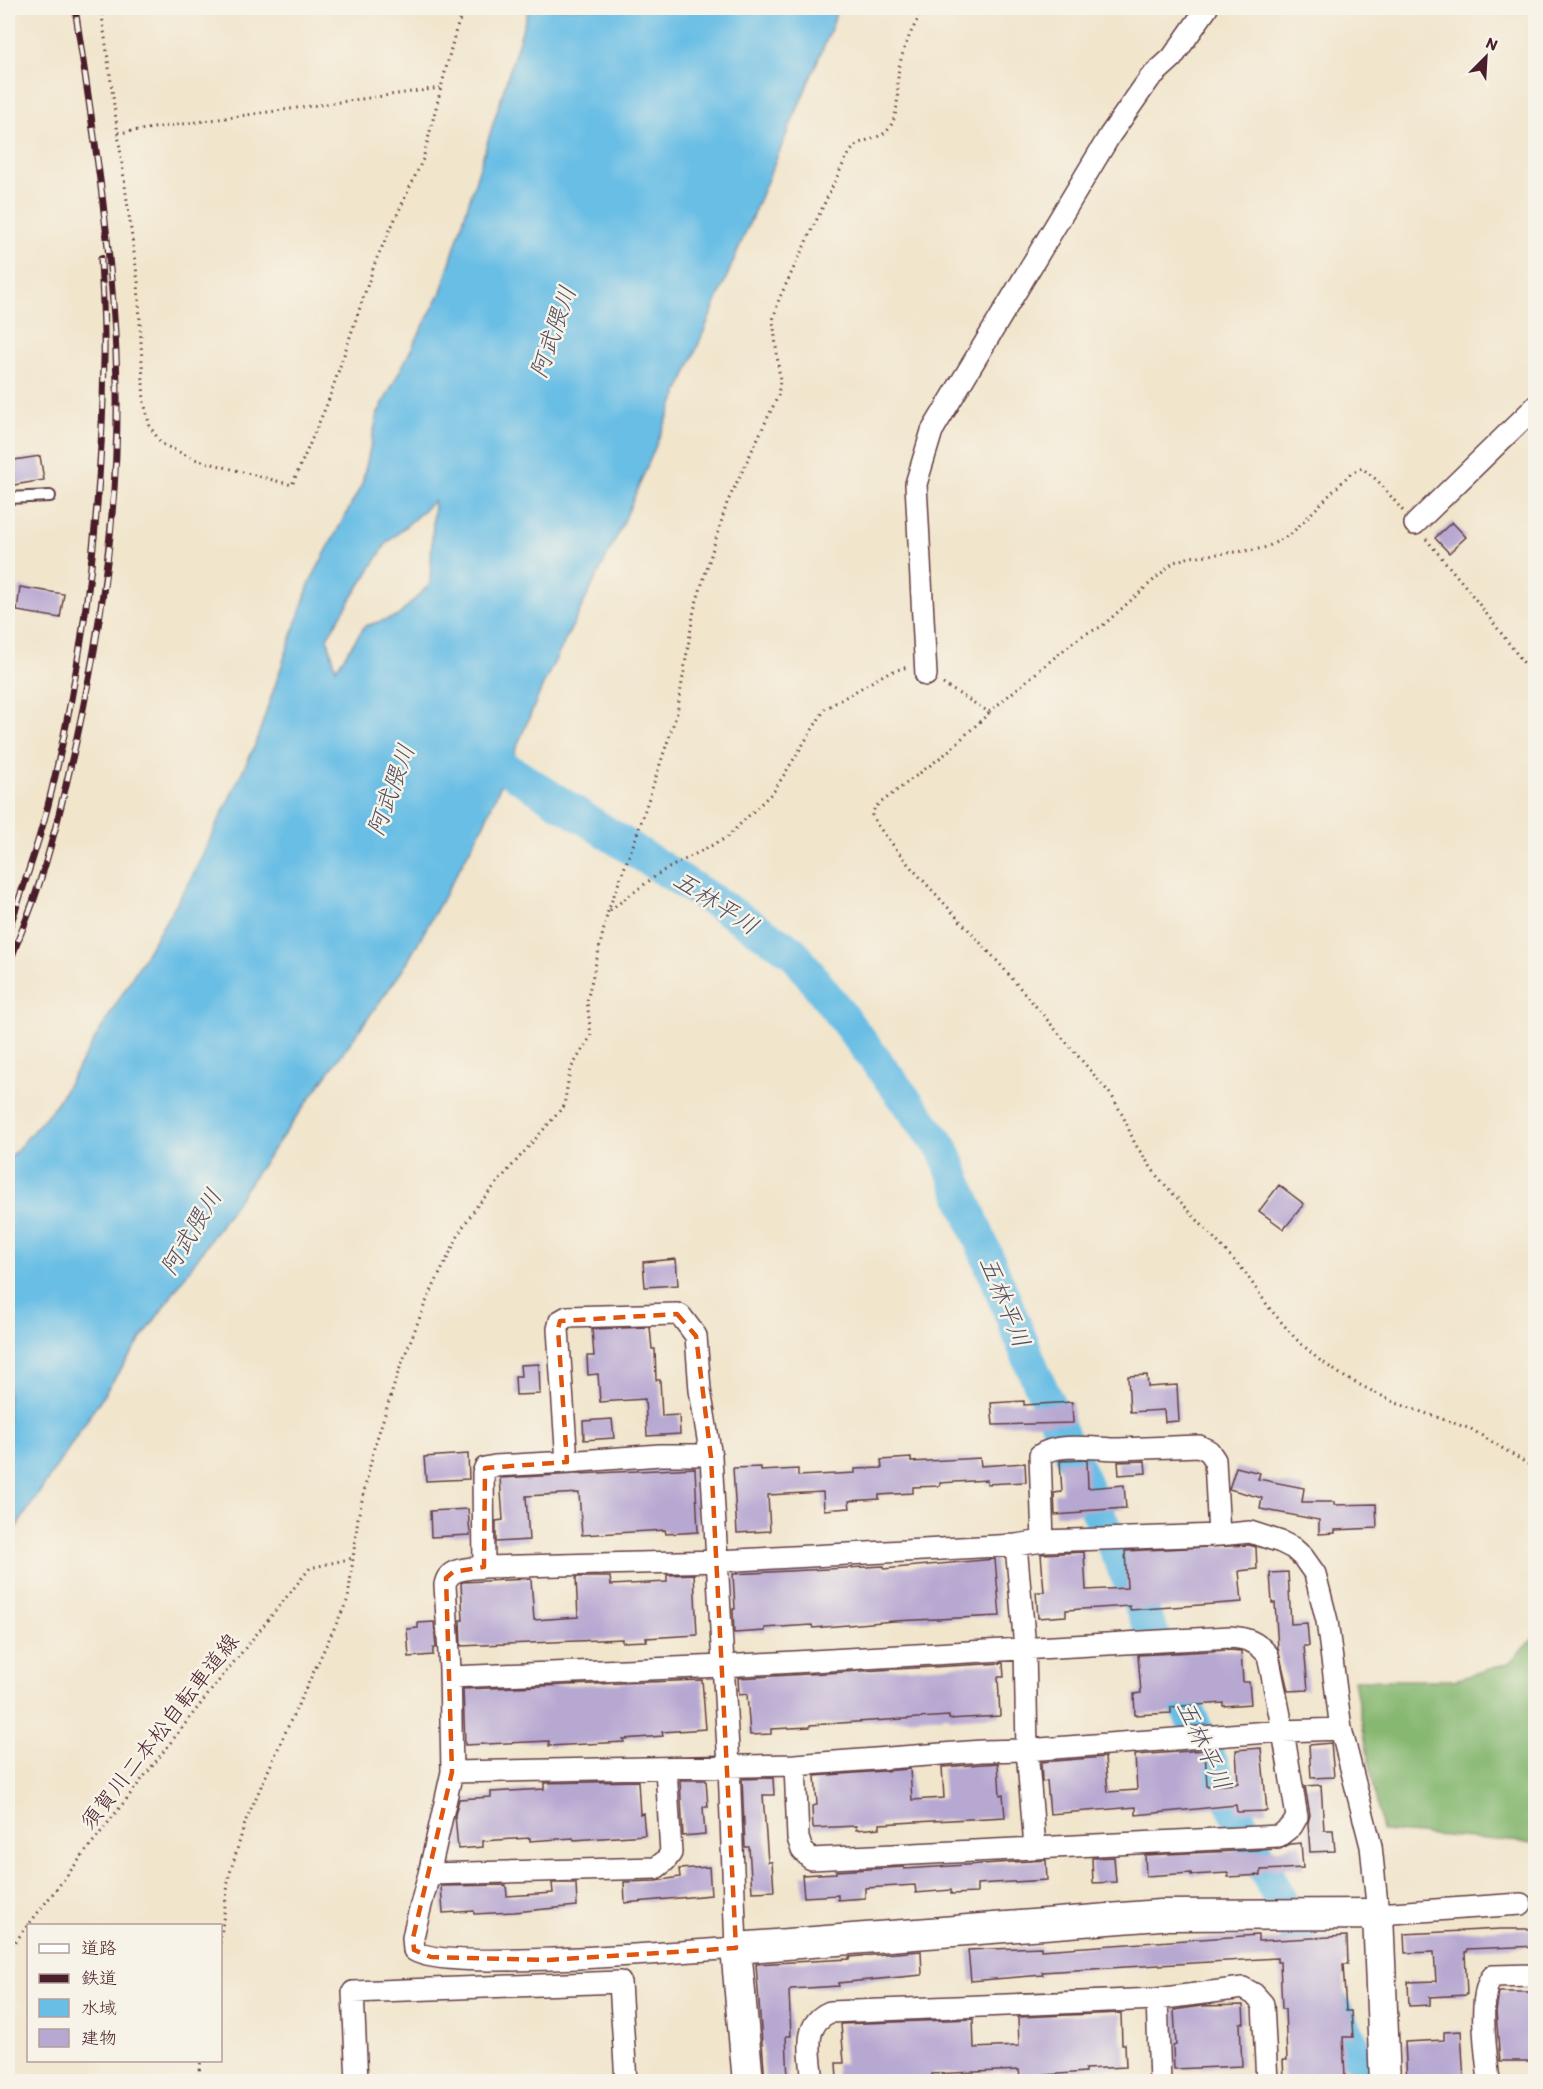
<svg xmlns="http://www.w3.org/2000/svg" width="1543" height="2089" font-family="Itim,'Klee One',sans-serif">
<style>
.forest{fill:#87b872;stroke:#686c4e;stroke-width:1.5}
.water{fill:#69bee5;stroke:#5a6e88;stroke-width:1.5;fill-rule:evenodd}
.lines{fill:none;stroke-linecap:round;stroke-linejoin:round}
.river{stroke:#69bee5;stroke-width:33}
.building{fill:#b7a8d2}
.lane-casing{stroke:#633d43;stroke-width:14}
.street-casing{stroke:#633d43;stroke-width:24}
.secondary-casing{stroke:#633d43;stroke-width:33}
.path{stroke:#633d43;stroke-width:3;stroke-dasharray:1.5 4.5;stroke-linecap:butt}
.lane{stroke:#fff;stroke-width:10}
.street{stroke:#fff;stroke-width:21}
.secondary{stroke:#fff;stroke-width:30}
.rail-casing{stroke:#4a1f2b;stroke-width:7}
.rail{stroke:#f7f3e8;stroke-width:4.5;stroke-dasharray:14;stroke-linecap:butt}
.marked{fill:none;stroke:#e0560e;stroke-width:4.5;stroke-dasharray:12 8;stroke-linejoin:round}
.labels{text-anchor:middle;stroke-width:5;stroke-linejoin:round;paint-order:stroke}
.street-label{font-size:22px;fill:#4a1f2b;stroke:#f7f3e8}
.water-label{font-size:24px;font-style:italic;fill:#534f63;stroke:#f7f3e8}
</style>
<rect width="100%" height="100%" fill="#f7f3e8"/>
<filter id="ink" filterUnits="userSpaceOnUse"><feTurbulence type="fractalNoise" baseFrequency=".0167" numOctaves="2"/><feDisplacementMap in="SourceGraphic" scale="12" xChannelSelector="R" yChannelSelector="G"/><feConvolveMatrix kernelMatrix="1 2 1 2 8 2 1 2 1" color-interpolation-filters="sRGB"/></filter>
<filter id="wash" filterUnits="userSpaceOnUse"><feTurbulence type="fractalNoise" baseFrequency=".008" numOctaves="4" result="noise"/><feDisplacementMap in="SourceGraphic" scale="24" xChannelSelector="R" yChannelSelector="G"/><feGaussianBlur stdDeviation="1.35" result="paint"/><feColorMatrix in="noise" values="0 0 0 0 0 0 0 0 0 0 0 0 0 0 0 0 0 1.4 0 .05"/><feComposite in="paint" operator="in"/></filter>
<g filter="url(#wash)">
<rect width="100%" height="100%" fill="#f1e5cc"/>
<path class="forest" d="M1535,1636V1843L1382,1831L1354,1680H1455L1509,1663Z"/>
<path class="water" d="M529,8H837L833,24L622,526L543,685L483,826L404,968L264,1162L118,1373L8,1540V1160L55,1106L191,879L255,745L310,582L362,484L378,413L441,292ZM434,501L430,584L398,616L365,626L336,669L327,637L386,544Z"/>
<g class="lines">
<path class="river" d="M475,741L501,765L793,952L943,1149L1035,1374L1219,1779L1372,2082"/>
</g>
<g id="blocks">
<path class="building" d="M40,456L44,480L8,486V461Z
M1452,522L1466,537L1449,553L1435,538Z
M20,587L64,594L60,618L17,611Z
M1279,1185L1304,1204L1284,1229L1259,1211Z
M676,1259L678,1285L645,1287L643,1262Z
M650,1327L652,1349H655L656,1380H660L662,1416L679,1415L680,1434L647,1436L645,1399L600,1402L598,1374L588,1375L587,1356H594L592,1329Z
M539,1364L540,1394L516,1395L515,1376H521L520,1365Z
M1147,1375L1148,1387L1177,1385L1179,1421L1165,1422L1164,1410L1130,1412L1128,1376Z
M1024,1401V1405L1072,1402L1073,1423L993,1425L991,1403Z
M612,1419L614,1438L584,1440L583,1421Z
M468,1454L469,1479L426,1481L424,1457Z
M911,1458V1462L980,1458L981,1466L1025,1463L1026,1482L987,1484V1480L940,1483V1486L913,1487V1493L879,1495V1499L849,1501L850,1508L824,1510L823,1492L768,1495L770,1531L737,1533L733,1468L761,1467V1471L798,1469V1476L855,1473V1469L882,1468L881,1460Z
M1087,1460L1088,1488L1124,1485L1126,1508L1081,1511L1082,1513L1055,1515L1054,1493L1062,1492L1060,1461Z
M1145,1461L1146,1473L1119,1475L1118,1462Z
M1236,1467L1260,1473L1258,1479L1304,1488L1302,1502H1334V1505L1376,1504L1377,1528L1335,1530V1533L1319,1534V1520L1260,1509L1262,1498L1229,1489Z
M695,1468L698,1532L666,1534L665,1530L582,1535L579,1493L526,1496L529,1540L496,1542V1521L503,1520L500,1478Z
M468,1509L470,1535L431,1537L430,1511Z
M1249,1545L1256,1547L1257,1569L1239,1571L1242,1602L1130,1610V1606L1066,1610V1616L1038,1618L1036,1592H1044L1041,1554L1084,1552L1086,1590L1127,1588L1125,1551Z
M995,1559L1000,1616L894,1621L813,1628L812,1625L765,1628V1631L734,1633L733,1609H735L733,1574L884,1566V1569Z
M1288,1572L1291,1624L1307,1623L1309,1646H1304L1308,1690L1288,1691L1278,1648L1275,1603H1272L1270,1573Z
M694,1574L697,1635L646,1638L647,1641L622,1642V1639L461,1646L460,1620H463L461,1583L463,1582L531,1579L534,1620L578,1617L576,1577H610L611,1585L667,1582V1575Z
M434,1622L436,1648H433V1655L409,1657L407,1629L418,1628V1623Z
M1230,1650L1241,1651L1243,1682H1249L1251,1704L1223,1706V1703L1171,1707V1713L1135,1715L1134,1694L1141,1693L1138,1655Z
M1003,1663L1004,1677H998L1000,1716L949,1719V1716L810,1725V1727L771,1729V1734L750,1735L747,1694L739,1695L738,1678Z
M702,1680L706,1729L662,1732L663,1736L623,1739L624,1742L549,1746V1741L465,1745L463,1689Z
M1331,1743L1334,1777L1311,1778L1309,1745Z
M1261,1748L1267,1811L1237,1812L1236,1805L1136,1815V1807L1050,1814L1047,1781L1042,1782L1041,1762L1105,1757L1108,1792L1137,1790L1135,1755L1205,1750L1207,1786L1235,1784L1238,1783L1236,1750Z
M998,1763L1000,1795L1003,1794L1005,1817L880,1824V1828L856,1830V1826L813,1828L812,1806L817,1805L815,1776L910,1769L912,1800L944,1798L942,1767Z
M773,1778L774,1795H763L768,1862H772L774,1891L752,1892L749,1847H745L742,1779Z
M680,1780H706L708,1807H703L705,1834L683,1836Z
M638,1781L640,1814L643,1813L645,1835L574,1840L573,1838L530,1841V1838L483,1841V1847L458,1849L455,1815L459,1799L491,1797V1792L544,1789V1783Z
M1321,1785L1324,1830H1333L1335,1851L1310,1852L1308,1823L1310,1815L1305,1786Z
M1301,1843L1303,1868L1261,1870V1875L1228,1877V1873L1191,1875V1873L1146,1876L1145,1855L1280,1849L1290,1844Z
M1114,1857L1116,1882L1093,1883L1092,1858Z
M1046,1860L1047,1880L977,1884V1893L951,1894V1890L916,1893L915,1885L865,1888V1898L838,1900V1895L804,1897L802,1875L836,1873V1871L904,1867V1869Z
M709,1867L711,1895L625,1903L624,1882L656,1881L680,1877L679,1869Z
M552,1883H576L577,1906L514,1912L474,1914V1911L443,1913L441,1886L506,1885L507,1896L553,1893Z
M1501,1929H1536V1946L1467,1949V1952H1465L1467,1995L1430,1997V2005L1409,2006L1408,1982L1436,1981L1434,1952L1405,1953L1404,1934Z
M1258,1935V1941L1347,1936L1348,1964H1343L1346,2011H1351L1353,2037H1343L1345,2076L1284,2079L1283,2060H1287L1285,2009H1282L1280,1962H1277V1958L1042,1972L1043,1975L971,1981L968,1950L1041,1947V1950Z
M921,1951L922,1975L838,1983L839,1986L791,1989L789,1991L791,2036H786L788,2080L765,2081L756,1964L849,1959V1957Z
M1499,1992H1531V2033H1536V2056H1531V2061H1500L1496,2012Z
M1243,2005L1244,2023H1240L1242,2066L1174,2069L1173,2046L1176,2045L1174,2010L1201,2006Z
M1121,2013L1122,2044H1125L1126,2067L1085,2069V2072L1020,2077L1019,2070L932,2074V2082H900V2077L837,2079L836,2063H844L841,2024L973,2019L974,2048L1019,2046L1018,2017Z
M1461,2031L1464,2082H1407L1405,2042L1444,2040V2032Z"/>
</g>
</g>
<g filter="url(#ink)">
<use href="#blocks" fill-opacity="0" stroke="#633d43" stroke-width="1.5"/>
<g class="lines">
<g class="lane-casing">
<path id="lane" d="M8,498L50,496"/>
</g>
<g class="street-casing">
<path id="street" d="M1415,524L1536,406
M926,675L916,484L932,431L1110,135L1150,78L1172,58L1207,8
M567,1462L660,1455H711
M1043,1541L1040,1455C1058,1442 1096,1449 1119,1449C1146,1448 1173,1447 1199,1446L1209,1451L1215,1460L1219,1535
M1016,1545L1025,1648L1027,1750L1035,1847
M484,1567L483,1473L485,1468L495,1466L567,1462L558,1329L560,1321L567,1317L677,1314L681,1316L696,1336L700,1390L711,1457L729,1766L736,1948C690,1951 438,1972 414,1950L413,1938L415,1928L429,1874L452,1772L450,1670L445,1585C448,1567 469,1569 484,1567L718,1561L1016,1545L1043,1541L1219,1535L1250,1532L1281,1542L1293,1548L1303,1557L1315,1574L1327,1621L1341,1729L1371,1846L1378,1914L1521,1904
M450,1677L723,1666L1230,1637C1247,1638 1257,1642 1268,1655L1283,1731L1297,1817L1292,1826L1279,1836L811,1859L802,1850L798,1838L795,1765
M452,1772L795,1765L982,1751L1027,1750L1283,1731L1341,1729
M429,1874L656,1868L665,1861L671,1853L666,1768
M1157,1999L1160,2082
M357,2082L353,1992L620,1982L626,2082
M813,2082C811,2056 801,2024 830,2012L1157,1999L1243,1988L1254,1994L1263,2004L1267,2082
M1489,2082C1487,2057 1476,1994 1493,1976L1536,1975"/>
</g>
<g class="secondary-casing">
<path id="secondary" d="M748,2082L736,1948L1160,1915L1378,1914L1385,2082"/>
</g>
<path class="path" d="M101,8L138,282L144,402L150,427L162,444L194,459L292,485L328,402L376,260L423,159L455,33L464,8
M118,133L440,88
M1426,539L1466,587L1536,679
M943,684L989,712L1072,643L1085,634L1101,627L1174,562L1190,557L1254,550L1267,547L1291,534L1351,473L1362,468L1378,481L1403,511
M989,713L945,754L875,807L872,815L878,826L908,864L998,962L1112,1096L1124,1118L1135,1144L1157,1176L1244,1271L1270,1309L1296,1339L1318,1359L1346,1378L1396,1403L1471,1429L1536,1469
M610,910L661,872L726,838L774,791L825,709L887,673L907,667
M220,1943L229,1876L246,1820L290,1722L348,1599L358,1518L374,1448L398,1373L425,1304L461,1230L477,1206L564,1106L570,1070L591,1036L587,1001L608,911L635,840L677,713L694,610L727,503L778,396L780,380L773,320L779,299L846,158C850,153 853,147 858,144C869,138 883,138 890,127C901,109 896,86 899,67C904,45 913,26 925,8
M8,1951L217,1683L310,1568L353,1558
M197,2082L201,2060"/>
<use href="#lane" class="lane"/>
<use href="#street" class="street"/>
<use href="#secondary" class="secondary"/>
<g class="rail-casing">
<path id="rail" d="M8,931C24,885 41,837 52,789C86,647 102,503 104,358C105,325 102,291 101,258
M8,967C16,944 26,922 34,899C52,848 64,794 76,742C104,615 122,484 116,353C111,237 92,122 75,8"/>
</g>
<use href="#rail" class="rail"/>
</g>
</g>
<path class="marked" d="M677,1314L696,1336L711,1457L736,1948L549,1960L431,1957L414,1950L413,1938L452,1772L446,1578L453,1572L484,1567L485,1468L567,1462L558,1329L560,1321Z"/>
<g class="labels">
<g class="street-label">
<text transform="translate(159 1731) rotate(-52)" y="8">須賀川二本松自転車道線</text>
</g>
<g class="water-label">
<text transform="translate(553 332) rotate(-71)" y="8">阿武隈川</text>
<text transform="translate(391 790) rotate(-70)" y="8">阿武隈川</text>
<text transform="translate(716 903) rotate(33)" y="8">五林平川</text>
<text transform="translate(191 1232) rotate(-59)" y="8">阿武隈川</text>
<text transform="translate(1005 1302) rotate(68)" y="8">五林平川</text>
<text transform="translate(1204 1745) rotate(65)" y="8">五林平川</text>
</g>
</g>
<rect width="1543" height="2089" fill="none" stroke="#f7f3e8" stroke-width="30"/>
<rect x="27" y="1924" width="195" height="138" fill="#f7f3e8" stroke="#b29e9c" stroke-width="1.5"/>
<rect x="39" y="1944" width="30" height="9" fill="#ffffff" stroke="#b29e9c" stroke-width="1.5"/>
<text x="81" y="1954" font-size="18" fill="#4a1f2b">道路</text>
<rect x="39" y="1974" width="30" height="9" fill="#4a1f2b" stroke="#b29e9c" stroke-width="1.5"/>
<text x="81" y="1984" font-size="18" fill="#4a1f2b">鉄道</text>
<rect x="39" y="1999" width="30" height="18" fill="#69bee5" stroke="#b29e9c" stroke-width="1.5"/>
<text x="81" y="2014" font-size="18" fill="#4a1f2b">水域</text>
<rect x="39" y="2029" width="30" height="18" fill="#b7a8d2" stroke="#b29e9c" stroke-width="1.5"/>
<text x="81" y="2044" font-size="18" fill="#4a1f2b">建物</text>
<g transform="translate(1486 57) rotate(24)" stroke="#f7f3e8" stroke-width="4.5" paint-order="stroke">
<path d="M0-4.5L10 22L0 15L-10 22Z" fill="#4a1f2b"/>
<text y="-9" font-size="16" font-weight="bold" text-anchor="middle" fill="#4a1f2b">N</text>
</g>
</svg>
